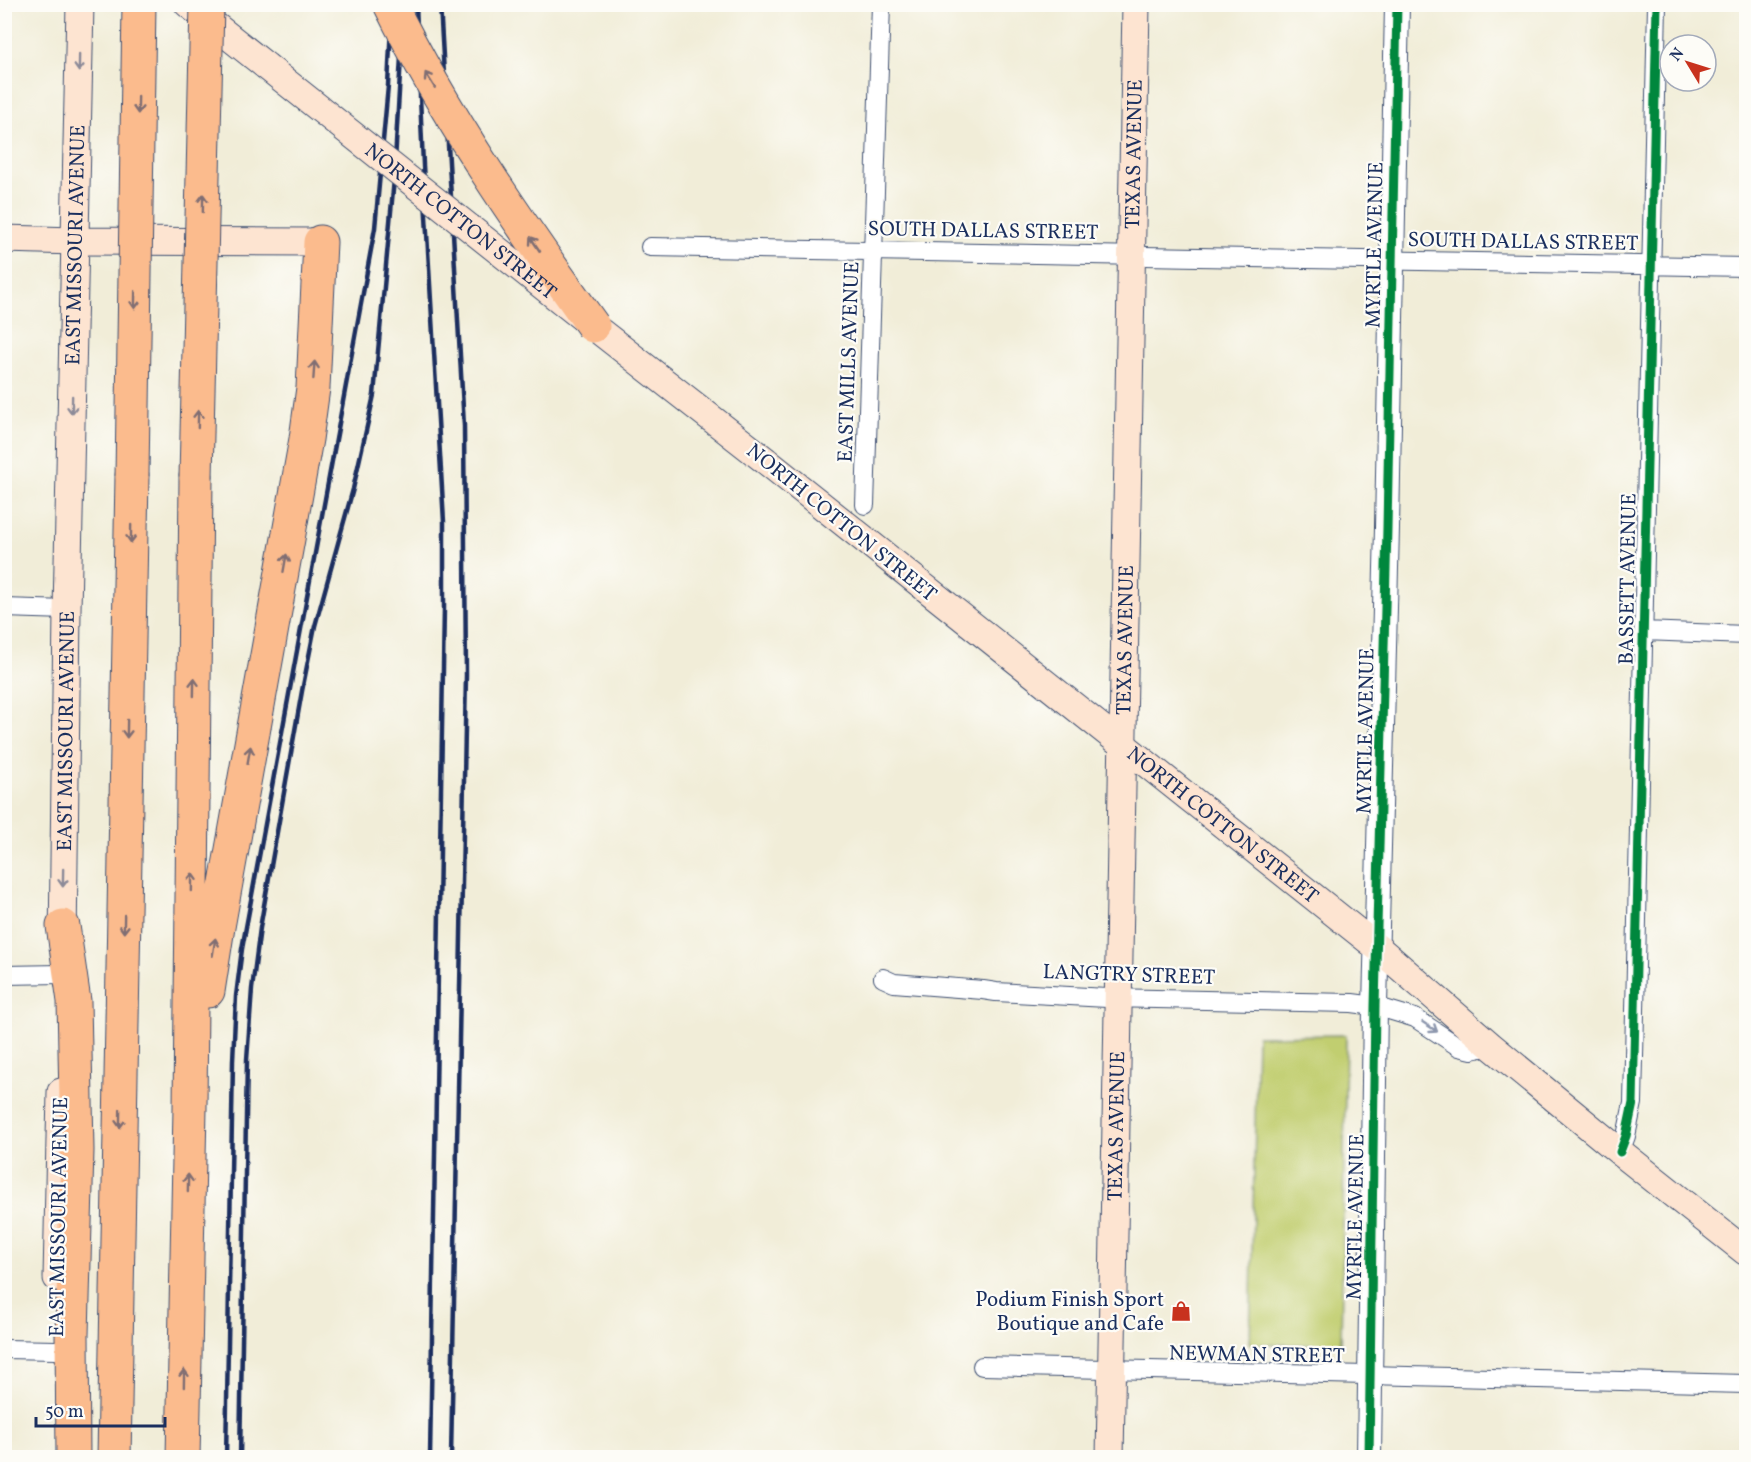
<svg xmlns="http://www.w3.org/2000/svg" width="1751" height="1462" font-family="Vollkorn,serif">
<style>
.green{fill:#c1ce6f;stroke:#6e7e66;stroke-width:1.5}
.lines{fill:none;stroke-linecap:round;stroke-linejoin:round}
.minor-casing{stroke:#3b4c70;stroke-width:20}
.tertiary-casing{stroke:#3b4c70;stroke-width:26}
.secondary-casing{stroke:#3b4c70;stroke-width:29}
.motorway-casing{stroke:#3b4c70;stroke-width:35}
.minor{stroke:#fff;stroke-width:18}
.tertiary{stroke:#fff;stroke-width:24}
.secondary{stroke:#fde4d1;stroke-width:27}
.motorway{stroke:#fbbb8d;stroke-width:33}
.rail{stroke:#1b2f5e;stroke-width:4.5}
.secondary-bridge-casing{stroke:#3b4c70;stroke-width:29;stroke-linecap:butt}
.motorway-bridge-casing{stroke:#3b4c70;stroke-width:35;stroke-linecap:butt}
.secondary-bridge{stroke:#fde4d1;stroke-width:27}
.motorway-bridge{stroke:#fbbb8d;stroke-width:33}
.cycleway-casing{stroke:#fdfcf7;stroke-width:13}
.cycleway{stroke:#00873e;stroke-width:9}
.oneway{stroke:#8c8a98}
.oneway2{stroke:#806e73}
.oneway3{stroke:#8d97ae}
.labels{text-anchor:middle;stroke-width:4.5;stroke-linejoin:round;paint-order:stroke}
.street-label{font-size:21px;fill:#1b2f5e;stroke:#fdfcf7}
.poi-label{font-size:21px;fill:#1b2f5e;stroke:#fdfcf7;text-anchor:end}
</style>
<rect width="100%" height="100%" fill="#fdfcf7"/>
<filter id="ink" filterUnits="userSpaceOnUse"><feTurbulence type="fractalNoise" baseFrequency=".0167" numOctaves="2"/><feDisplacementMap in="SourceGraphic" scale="12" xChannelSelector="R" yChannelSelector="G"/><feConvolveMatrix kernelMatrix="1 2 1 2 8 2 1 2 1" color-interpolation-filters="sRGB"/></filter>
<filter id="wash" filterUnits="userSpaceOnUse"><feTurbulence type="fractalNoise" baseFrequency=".008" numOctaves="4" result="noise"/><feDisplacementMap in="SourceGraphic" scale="24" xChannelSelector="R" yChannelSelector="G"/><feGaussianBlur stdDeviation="1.35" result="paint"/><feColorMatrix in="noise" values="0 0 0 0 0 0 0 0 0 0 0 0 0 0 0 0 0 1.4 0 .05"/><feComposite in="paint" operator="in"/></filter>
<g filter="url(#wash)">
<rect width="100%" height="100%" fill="#f1edd8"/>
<path class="green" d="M1346,1035L1341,1345L1250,1344L1257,1036Z"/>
</g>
<g filter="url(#ink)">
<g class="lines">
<g class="minor-casing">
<path id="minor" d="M650,247L1746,267
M865,505L881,4
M4,608L67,610
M1644,631L1746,635
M4,975L62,974
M883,978L894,983L983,990L996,992L1107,998L1352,1003L1375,1006L1415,1018L1459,1047L1472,1050L1491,1046
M1620,1152L1626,1136L1633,1103L1657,4
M4,1349L56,1350
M982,1366L1746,1384"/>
</g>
<g class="tertiary-casing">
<path id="tertiary" d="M1369,1458L1375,1006L1387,528L1397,4"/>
</g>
<g class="secondary-casing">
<g id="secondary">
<path d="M188,4L266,66"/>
<path d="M4,239L75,241L320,242"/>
<path id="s1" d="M766,461L1378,948L1491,1046L1620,1152L1746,1252"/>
<path id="s2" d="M63,945L67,610L80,4"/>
<path d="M57,1278L61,1092"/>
<path id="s3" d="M1110,1458L1136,4"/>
</g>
</g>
<g class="motorway-casing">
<path id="motorway" d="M63,926L74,1001L77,1150L72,1335L73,1458
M208,991L218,927L306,439L313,388L320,242
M114,1458L132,476
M183,1458L190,1108L196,477"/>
</g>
<use href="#minor" class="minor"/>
<use href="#tertiary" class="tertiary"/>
<use href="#secondary" class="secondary"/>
<use href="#motorway" class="motorway"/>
<path class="rail" d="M416,4L423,165L444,522V607L430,1458
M440,4L464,426L466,675L451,1458
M226,1458L233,1061L236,996L242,949L375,228L388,86L392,4
M240,1458L247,1060L252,989L260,928L302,691L315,626L353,489L374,395L394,179L404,4"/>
<g class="secondary-bridge-casing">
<g id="secondary-bridge">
<path id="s4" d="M266,66L593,326L766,461"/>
</g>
</g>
<g class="motorway-bridge-casing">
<path id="motorway-bridge" d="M390,4C446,118 519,223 593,326
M132,476L139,4
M196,477L207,4"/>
</g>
<use href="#secondary-bridge" class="secondary-bridge"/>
<use href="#motorway-bridge" class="motorway-bridge"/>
<g class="cycleway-casing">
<path id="cycleway" d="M1620,1152L1626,1136L1633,1103L1657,4
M1369,1458L1375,1006L1387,528L1397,4"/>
</g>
<use href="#cycleway" class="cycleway"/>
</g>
<defs><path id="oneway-shaft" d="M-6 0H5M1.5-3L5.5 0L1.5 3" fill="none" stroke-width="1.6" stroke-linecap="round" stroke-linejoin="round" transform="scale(1.5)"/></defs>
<g class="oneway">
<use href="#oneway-shaft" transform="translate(79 63) rotate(91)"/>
<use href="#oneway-shaft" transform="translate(72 405) rotate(91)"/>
<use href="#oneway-shaft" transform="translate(63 878) rotate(91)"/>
</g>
<g class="oneway2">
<use href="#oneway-shaft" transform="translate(430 80) rotate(-122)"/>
<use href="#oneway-shaft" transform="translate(138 105) rotate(91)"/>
<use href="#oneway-shaft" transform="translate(203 203) rotate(-89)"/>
<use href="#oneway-shaft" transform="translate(535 244) rotate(-124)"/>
<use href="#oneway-shaft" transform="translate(135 300) rotate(91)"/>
<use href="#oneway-shaft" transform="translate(314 370) rotate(-86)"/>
<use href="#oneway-shaft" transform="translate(198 419) rotate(-89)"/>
<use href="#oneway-shaft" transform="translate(131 534) rotate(91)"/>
<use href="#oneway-shaft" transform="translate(285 563) rotate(-80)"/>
<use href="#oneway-shaft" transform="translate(194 687) rotate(-89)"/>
<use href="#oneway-shaft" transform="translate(127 729) rotate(91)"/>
<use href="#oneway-shaft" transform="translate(249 755) rotate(-80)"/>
<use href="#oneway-shaft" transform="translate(192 882) rotate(-89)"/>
<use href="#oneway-shaft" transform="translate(124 924) rotate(91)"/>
<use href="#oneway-shaft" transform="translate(214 947) rotate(-81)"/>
<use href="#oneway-shaft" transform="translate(120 1119) rotate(91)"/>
<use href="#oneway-shaft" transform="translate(188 1183) rotate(-89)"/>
<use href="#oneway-shaft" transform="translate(184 1378) rotate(-89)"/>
</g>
<use class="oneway3" href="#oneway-shaft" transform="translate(1430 1027) rotate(33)"/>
</g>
<defs>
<g id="shop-bare" transform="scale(1.62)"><path d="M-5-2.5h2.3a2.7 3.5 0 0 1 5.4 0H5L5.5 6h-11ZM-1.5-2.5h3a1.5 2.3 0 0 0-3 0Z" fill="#c8321e" stroke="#fdfcf7" stroke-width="2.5" paint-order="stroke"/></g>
</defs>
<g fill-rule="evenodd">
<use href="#shop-bare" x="1181" y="1311"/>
</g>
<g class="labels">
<g class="street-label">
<text dy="7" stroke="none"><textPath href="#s3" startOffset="1304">TEXAS AVENUE</textPath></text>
<text dy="7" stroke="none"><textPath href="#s4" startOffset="249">NORTH COTTON STREET</textPath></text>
<text transform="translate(983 230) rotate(1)" y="7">SOUTH DALLAS STREET</text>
<text transform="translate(1523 241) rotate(1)" y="7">SOUTH DALLAS STREET</text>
<text dy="7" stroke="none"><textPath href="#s2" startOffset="700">EAST MISSOURI AVENUE</textPath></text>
<text transform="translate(1374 245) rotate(-89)" y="7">MYRTLE AVENUE</text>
<text transform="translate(848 362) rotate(-88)" y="7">EAST MILLS AVENUE</text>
<text transform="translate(842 522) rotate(39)" y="7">NORTH COTTON STREET</text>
<text transform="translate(1627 579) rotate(-89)" y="7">BASSETT AVENUE</text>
<text dy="7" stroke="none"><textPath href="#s3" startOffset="818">TEXAS AVENUE</textPath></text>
<text dy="7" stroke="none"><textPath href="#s2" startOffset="214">EAST MISSOURI AVENUE</textPath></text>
<text transform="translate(1365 731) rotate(-89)" y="7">MYRTLE AVENUE</text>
<text dy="7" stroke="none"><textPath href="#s1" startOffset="584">NORTH COTTON STREET</textPath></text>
<text transform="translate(1129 974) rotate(2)" y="7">LANGTRY STREET</text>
<text dy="7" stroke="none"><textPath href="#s3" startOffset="332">TEXAS AVENUE</textPath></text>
<text transform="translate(58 1217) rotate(-89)" y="7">EAST MISSOURI AVENUE</text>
<text transform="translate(1355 1217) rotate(-89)" y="7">MYRTLE AVENUE</text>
<text transform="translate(1257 1354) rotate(1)" y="7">NEWMAN STREET</text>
</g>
<g class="poi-label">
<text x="1164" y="1306">Podium Finish Sport<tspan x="1164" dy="24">Boutique and Cafe</tspan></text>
</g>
</g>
<rect width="1751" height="1462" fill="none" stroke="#fdfcf7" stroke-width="24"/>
<g transform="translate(1688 63) rotate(308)"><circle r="28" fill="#fdfcf7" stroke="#a3aaba" stroke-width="1.5"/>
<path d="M0-4.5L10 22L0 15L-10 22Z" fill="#c8321e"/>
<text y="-9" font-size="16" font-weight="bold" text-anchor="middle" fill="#1b2f5e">N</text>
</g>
<path d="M36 1417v9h129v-9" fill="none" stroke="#1b2f5e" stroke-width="3"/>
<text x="45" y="1417" font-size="18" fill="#1b2f5e" stroke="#fdfcf7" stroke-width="4.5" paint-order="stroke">50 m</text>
</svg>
